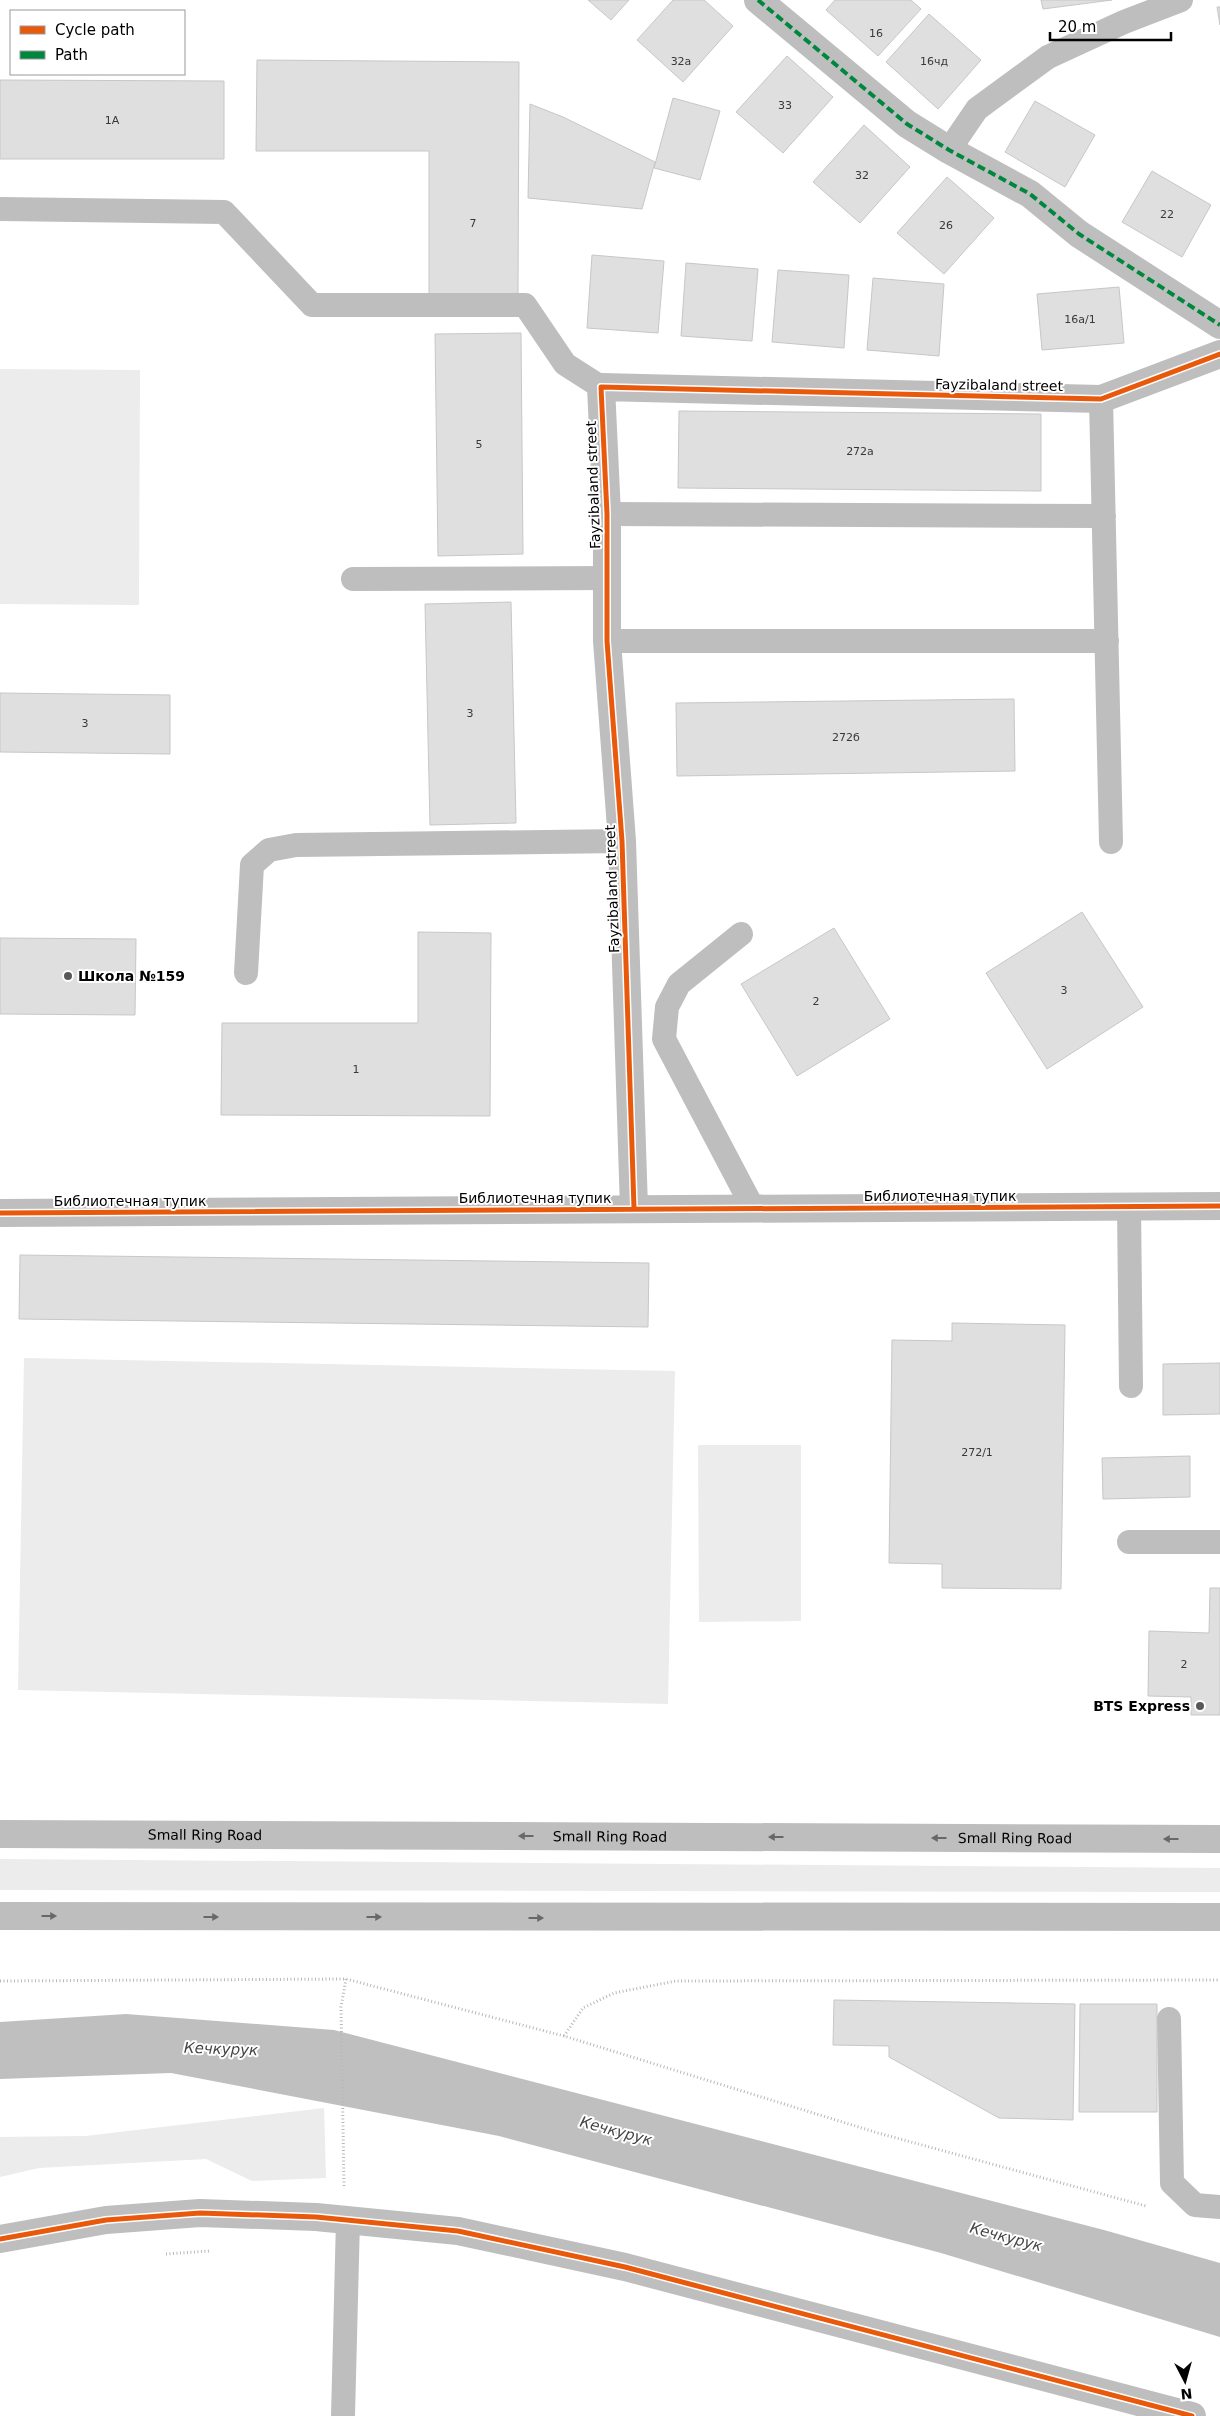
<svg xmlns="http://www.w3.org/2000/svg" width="1220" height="2416" font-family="'DejaVu Sans',sans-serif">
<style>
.green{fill:#ececec}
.water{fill:#bfbfbf}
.building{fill:#dfdfdf;stroke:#c7c7c7}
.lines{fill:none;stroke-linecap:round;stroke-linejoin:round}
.path{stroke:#b9b9b9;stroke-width:3;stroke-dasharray:1 2.5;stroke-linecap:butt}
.lane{stroke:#bebebe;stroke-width:24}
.street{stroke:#bebebe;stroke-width:28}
.highway{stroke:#bebebe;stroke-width:28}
.quiet{stroke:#00873e;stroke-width:4;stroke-dasharray:8 4;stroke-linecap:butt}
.cycleway-casing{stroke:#fff;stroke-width:8}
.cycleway{stroke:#e8590c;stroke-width:5}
.oneway{fill:#686868}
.poi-dot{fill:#595959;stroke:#fff;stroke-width:2}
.labels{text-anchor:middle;stroke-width:4;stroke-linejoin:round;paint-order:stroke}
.number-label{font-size:11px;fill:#383838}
.street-label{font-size:14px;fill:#000;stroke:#fff}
.poi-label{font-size:14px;font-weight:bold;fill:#000;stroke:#fff;text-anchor:start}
.water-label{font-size:15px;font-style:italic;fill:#444;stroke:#fff}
</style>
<rect width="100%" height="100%" fill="#fff"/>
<path class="green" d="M0,369L140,370L139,605L0,604Z
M24,1358L675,1371L668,1704L18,1690Z
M698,1445H801V1621L699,1622Z
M0,1859L1220,1868V1892L0,1890Z
M324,2108L326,2178L252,2181L206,2159L39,2168L0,2177V2137L85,2136Z"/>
<path class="water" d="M126,2014L334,2030L1104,2230L1220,2263V2337L941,2253L499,2136L171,2073L0,2079V2022Z"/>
<path class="building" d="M588,0H629L611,20Z
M673,0H704L733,26L683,82L637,40Z
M835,0H911L921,9L878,56L826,10Z
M1041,0H1112L1043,9Z
M1217,7H1220V25Z
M929,14L981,60L938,109L886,62Z
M787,56L833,97L783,153L736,112Z
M257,60L519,62L518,295H429V151H256Z
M0,80L224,81V159H0Z
M673,98L720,111L700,180L654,168Z
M1035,101L1095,135L1065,187L1005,152Z
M530,104L563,117L655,162L642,209L528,198Z
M864,125L910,167L860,223L813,182Z
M1152,171L1211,205L1182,257L1122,222Z
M947,177L994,218L944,274L897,233Z
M592,255L664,261L658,333L587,328Z
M686,263L758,269L752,341L681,336Z
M778,270L849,275L844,348L772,342Z
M873,278L944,284L939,356L867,350Z
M1119,287L1124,343L1042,350L1037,294Z
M521,333L523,554L438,556L435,334Z
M679,411L1041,414V491L678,488Z
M511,602L516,823L430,825L425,604Z
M0,693L170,695V754L0,752Z
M1014,699L1015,771L677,776L676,703Z
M1082,912L1143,1007L1047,1069L986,973Z
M834,928L890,1019L797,1076L741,984Z
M418,932L491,933L490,1116L221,1115L222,1023H418Z
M0,938L136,939L135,1015L0,1014Z
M20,1255L649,1263L648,1327L19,1319Z
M952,1323L1065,1325L1061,1589L942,1588V1564L889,1563L892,1340L952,1341Z
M1220,1363V1414L1163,1415V1364Z
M1190,1456V1497L1103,1499L1102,1458Z
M1210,1588H1220V1715H1191V1697L1148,1696L1149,1631L1209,1633Z
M834,2000L1075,2004L1073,2120L999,2118L889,2057V2046L833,2045Z
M1080,2004H1157V2112H1079Z"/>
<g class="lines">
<path class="path" d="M0,1981L346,1979L564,2036L878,2133L1146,2206
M564,2036L583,2008L614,1993L676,1981L1220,1980
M344,2186L341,2007L346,1979
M166,2254L210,2251"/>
<path class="lane" d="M949,150L977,109L1048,57L1124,22L1181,0
M0,209L224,212L312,305H525L565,364L601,387
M1101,399L1111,842
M607,514L1104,516
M353,579L607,578
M607,641H1107
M741,934L679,984L667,1007L664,1039L753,1208
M246,973L252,865L269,850L296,845L622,841
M1129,1206L1131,1386
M1129,1542H1220
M1169,2019L1172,2183L1195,2205L1220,2207
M343,2416L348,2220"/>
<path class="street" d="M758,0L907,124L949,150L1030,194L1079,234L1220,325
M634,1208L622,841L607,641V514L601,387L1101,399L1220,354
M0,1213L1220,1206
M0,2239L106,2220L200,2213L316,2217L458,2231L625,2267L1192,2416"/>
<g class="highway">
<path id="s1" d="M0,1834L1220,1839"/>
<path d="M0,1916L1220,1917"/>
</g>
<path class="quiet" d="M758,0L907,124L949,150L1030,194L1079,234L1220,325"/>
<g class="cycleway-casing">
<path id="cycleway" d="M634,1208L622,841L607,641V514L601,387L1101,399L1220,354
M0,1213L1220,1206
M0,2239L106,2220L200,2213L316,2217L458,2231L625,2267L1192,2416"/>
</g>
<use href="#cycleway" class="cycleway"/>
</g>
<defs><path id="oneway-solid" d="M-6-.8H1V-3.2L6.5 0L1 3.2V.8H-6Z" transform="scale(1.25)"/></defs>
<g class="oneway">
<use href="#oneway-solid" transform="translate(526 1836) rotate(-180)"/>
<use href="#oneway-solid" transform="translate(776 1837) rotate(-180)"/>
<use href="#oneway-solid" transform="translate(939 1838) rotate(-180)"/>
<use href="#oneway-solid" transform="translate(1171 1839) rotate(-180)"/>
<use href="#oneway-solid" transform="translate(49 1916)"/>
<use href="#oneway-solid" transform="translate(211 1917)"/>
<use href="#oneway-solid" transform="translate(374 1917)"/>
<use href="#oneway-solid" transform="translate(536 1918)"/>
</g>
<g class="poi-dot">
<circle cx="68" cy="976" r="5"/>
<circle cx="1200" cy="1706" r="5"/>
</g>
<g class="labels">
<g class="number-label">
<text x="876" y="37">16</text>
<text x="681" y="65">32а</text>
<text x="934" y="65">16чд</text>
<text x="785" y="109">33</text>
<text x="112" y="124">1А</text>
<text x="862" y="179">32</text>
<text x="1167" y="218">22</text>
<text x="473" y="227">7</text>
<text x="946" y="229">26</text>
<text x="1080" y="323">16a/1</text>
<text x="479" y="448">5</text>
<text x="860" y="455">272а</text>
<text x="470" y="717">3</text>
<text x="85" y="727">3</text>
<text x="846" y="741">272б</text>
<text x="1064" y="994">3</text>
<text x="816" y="1005">2</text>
<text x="356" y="1073">1</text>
<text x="977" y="1456">272/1</text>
<text x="1184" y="1668">2</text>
</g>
<g class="street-label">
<text transform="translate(999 385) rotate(1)" y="5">Fayzibaland street</text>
<text transform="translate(593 485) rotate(-92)" y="5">Fayzibaland street</text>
<text transform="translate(612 889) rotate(-92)" y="5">Fayzibaland street</text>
<text x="940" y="1201">Библиотечная тупик</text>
<text x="535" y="1203">Библиотечная тупик</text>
<text x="130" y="1206">Библиотечная тупик</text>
<text dy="5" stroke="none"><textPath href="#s1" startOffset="205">Small Ring Road</textPath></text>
<text dy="5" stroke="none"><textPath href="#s1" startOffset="610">Small Ring Road</textPath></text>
<text dy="5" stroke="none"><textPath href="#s1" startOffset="1015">Small Ring Road</textPath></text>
</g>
<g class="poi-label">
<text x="78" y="981">Школа №159</text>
<text x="1190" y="1711" text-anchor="end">BTS Express</text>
</g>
<g class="water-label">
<text transform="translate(221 2049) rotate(2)" y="5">Кечкурук</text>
<text transform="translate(616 2131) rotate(15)" y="5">Кечкурук</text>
<text transform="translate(1006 2237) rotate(15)" y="5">Кечкурук</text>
</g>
</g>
<rect x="10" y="10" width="175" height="65" fill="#ffffff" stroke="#999999"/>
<rect x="20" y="26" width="25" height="8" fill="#e8590c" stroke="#999999"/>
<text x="55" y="35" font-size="15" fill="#000000">Cycle path</text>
<rect x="20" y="51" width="25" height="8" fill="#00873e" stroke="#999999"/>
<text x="55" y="60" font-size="15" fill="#000000">Path</text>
<g transform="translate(1185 2381) rotate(174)" stroke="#ffffff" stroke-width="4" paint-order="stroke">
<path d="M0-4L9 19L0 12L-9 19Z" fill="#000000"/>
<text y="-8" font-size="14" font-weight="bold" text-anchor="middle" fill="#000000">N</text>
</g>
<path d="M1050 32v8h121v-8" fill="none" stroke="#000000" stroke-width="2.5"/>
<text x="1058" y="32" font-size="15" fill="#000000" stroke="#ffffff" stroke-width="4" paint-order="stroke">20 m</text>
</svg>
